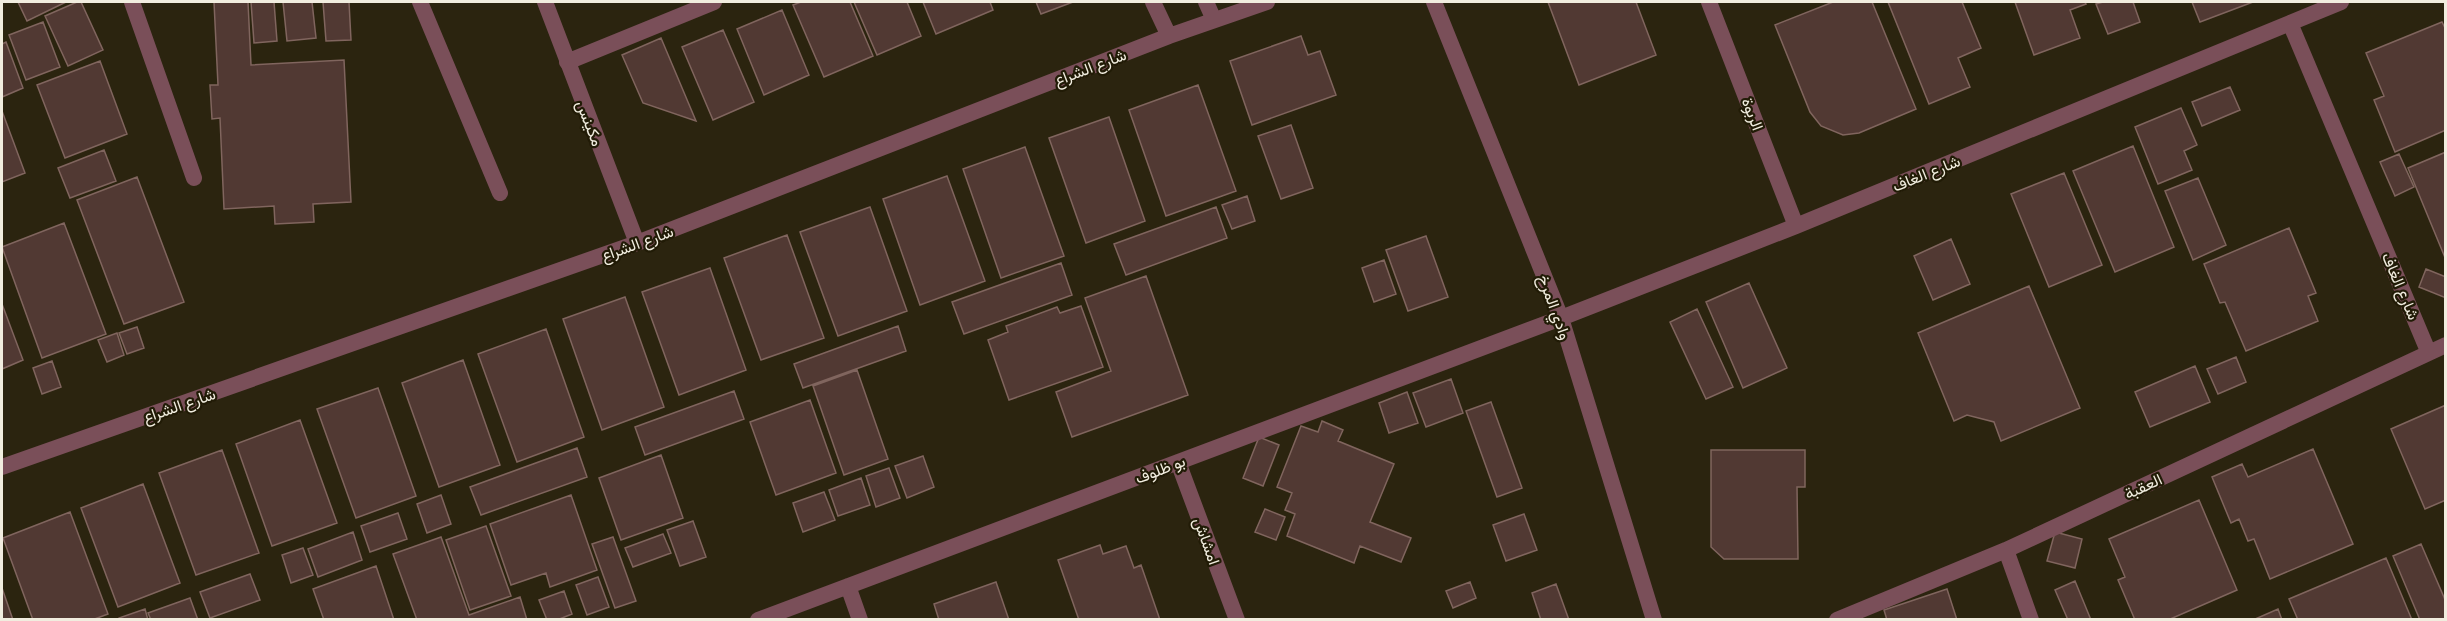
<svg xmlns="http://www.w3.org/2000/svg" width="2447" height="621" font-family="'IBM Plex Serif',Vazirmatn,serif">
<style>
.building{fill:#513933;stroke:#80655e;stroke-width:1.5}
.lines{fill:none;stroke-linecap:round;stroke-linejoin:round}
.service{stroke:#7a4f59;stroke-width:16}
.minor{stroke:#7a4f59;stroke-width:16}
.labels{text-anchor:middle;stroke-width:4.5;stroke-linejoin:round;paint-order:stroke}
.street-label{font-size:16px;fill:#f1eddf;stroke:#211b06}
</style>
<rect width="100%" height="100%" fill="#2b240f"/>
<path class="building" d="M18,2H66L27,21Z
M77,2H81L103,50L68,66L45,16Z
M214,2H248L251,65L344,60L351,202L313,204L314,222L275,224L274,206L224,209L220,118L212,119L210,85H218Z
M251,2H274L277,41L254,43Z
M283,2H312L316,38L287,41Z
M323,2H349L351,40L326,41Z
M801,2H850L873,56L824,77L793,5Z
M854,2H907L921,36L877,55Z
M923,2H990L993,10L936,34Z
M1036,2H1073L1041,14Z
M1548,2H1636L1656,55L1579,85Z
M1833,2H1872L1916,109L1859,133L1843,135L1821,126L1810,112L1775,25Z
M1888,2H1962L1981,48L1958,58L1970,87L1929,104Z
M2015,2H2085L2086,4L2070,10L2080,38L2034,55Z
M2103,2H2133L2140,22L2108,34L2096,4Z
M2192,2H2253L2200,22Z
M782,10L809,75L764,95L737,29Z
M43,22L60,67L26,80L9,35Z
M2442,22L2446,30V130L2395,152L2374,100L2384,96L2366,53Z
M723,30L754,102L713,120L682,47Z
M1301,36L1308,55L1320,51L1336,95L1252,125L1230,61Z
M661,38L696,121L643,103L622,55Z
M6,42L23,88L2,97V44Z
M100,61L127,134L65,158L37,85Z
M1198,85L1236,191L1166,216L1129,110Z
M2230,87L2240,110L2202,126L2192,102Z
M2181,108L2197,145L2184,151L2192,170L2158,184L2135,127Z
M2,111L25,173L2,182Z
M1109,117L1145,221L1086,243L1049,138Z
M1291,125L1313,188L1281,199L1258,136Z
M2133,146L2174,247L2115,272L2073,171Z
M1025,147L1064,256L1001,278L963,169Z
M104,150L116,181L70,198L58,168Z
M2446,152V260L2408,168Z
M2399,154L2414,187L2395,196L2380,162Z
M2064,173L2102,265L2049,287L2011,194Z
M947,176L985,281L920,305L883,199Z
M137,177L184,302L124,324L77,200Z
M2198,178L2226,245L2193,260L2165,191Z
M1247,196L1255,221L1232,229L1222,205Z
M870,207L907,311L838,336L800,232Z
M1216,207L1227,238L1126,275L1114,244Z
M64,223L106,334L42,358L2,247Z
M2289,228L2316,293L2308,296L2318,321L2246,351L2225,302L2220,303L2204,264Z
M787,235L824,338L761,360L724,258Z
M1426,236L1448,297L1408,311L1386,250Z
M1951,239L1970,284L1933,300L1914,256Z
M1384,260L1396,294L1374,302L1362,268Z
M1061,263L1072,295L964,334L952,302Z
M710,268L746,370L679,395L642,292Z
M2426,269L2446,277V298L2419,287Z
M1146,276L1188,395L1072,437L1056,392L1111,371L1085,298Z
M1749,283L1787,368L1743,388L1706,302Z
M2029,286L2080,408L2001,441L1994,422L1967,415L1954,421L1918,333Z
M625,297L664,407L602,430L563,319Z
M2,304L23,360L2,369Z
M1081,306L1103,367L1009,400L988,340L1008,332L1006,326L1057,307L1060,313Z
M1697,309L1733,387L1706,399L1670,322Z
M898,326L906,351L803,388L794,364Z
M137,327L144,348L127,354L119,333Z
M546,329L584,437L517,462L478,354Z
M117,333L124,355L107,362L98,340Z
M2236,357L2246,382L2218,394L2207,369Z
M463,360L500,465L439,487L402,383Z
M52,361L61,387L42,394L33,368Z
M2195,366L2210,402L2150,427L2135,392Z
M857,370L888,459L844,475L813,386Z
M1451,379L1463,413L1426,427L1413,393Z
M378,388L416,496L356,518L317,409Z
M734,391L744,419L645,455L635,427Z
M1407,392L1418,423L1389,433L1379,403Z
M810,400L836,473L776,495L750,422Z
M1491,402L1522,488L1497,497L1466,411Z
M2446,405V500L2425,509L2391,429Z
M300,420L337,523L272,546L236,444Z
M1322,421L1343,430L1338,441L1394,464L1370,522L1411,538L1401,562L1360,546L1354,563L1287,536L1295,514L1285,510L1292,493L1277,487L1301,426L1318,432Z
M1259,437L1279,445L1263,486L1243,478Z
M577,448L587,477L481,515L470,487Z
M2313,449L2353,544L2270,579L2254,539L2248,541L2239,519L2231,523L2212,477L2242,464L2248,477Z
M222,450L259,553L196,575L159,473Z
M1711,450H1805V487H1797L1798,559H1724L1711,547Z
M661,455L683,518L621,540L599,478Z
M923,456L934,487L907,498L895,466Z
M889,468L900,498L876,507L866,476Z
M861,478L870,505L838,516L829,490Z
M143,484L180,583L118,607L81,508Z
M824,492L835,520L803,532L793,503Z
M441,495L451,524L427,533L417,504Z
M571,495L597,570L550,587L546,573L511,585L490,524Z
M2199,500L2237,590L2168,620H2135L2118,580L2125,577L2109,539Z
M1265,509L1285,517L1276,540L1255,532Z
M70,512L108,614L92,620H33L3,538Z
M398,513L407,539L370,552L361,526Z
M1524,514L1537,550L1506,561L1493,525Z
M693,521L706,557L680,566L667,530Z
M486,526L511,596L470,610L446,540Z
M353,532L362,560L318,577L308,549Z
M2055,532L2082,539L2075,568L2047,561Z
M663,534L671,553L633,567L625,548Z
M441,537L469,615L520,597L527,620H417L393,554Z
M613,537L636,601L615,608L592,544Z
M2421,544L2446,602V620H2420L2393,556Z
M1100,545L1103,554L1126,546L1134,568L1141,565L1160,620H1079L1058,560Z
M303,548L313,575L291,583L282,555Z
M2386,558L2412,620H2298L2289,599Z
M376,566L394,620H324L313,589Z
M250,574L260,600L210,618L200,592Z
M598,577L609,607L587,615L576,585Z
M2075,581L2091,620H2068L2055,590Z
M996,582L1009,620H939L934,604Z
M1470,582L1476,598L1453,608L1446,591Z
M1556,584L1569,620H1541L1532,593Z
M2,588L13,620H2Z
M1947,589L1957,620H1887L1884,610Z
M564,591L572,614L557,620H547L539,600Z
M190,598L198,620H151L148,613Z
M145,609L148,620H119V618Z
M2278,609L2282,620H2253Z"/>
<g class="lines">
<path class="service" d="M132,2L194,178
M420,2L500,193"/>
<path class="minor" d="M545,2L637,243
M1153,2L1169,36
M1206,2L1214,20
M1434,2L1561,318L1654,620
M1709,2L1796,226
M2290,23L2428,351
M567,62L714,2
M1178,462L1237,620
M2,467L637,243L1169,36L1267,2
M2006,550L2031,620
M848,586L860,620
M758,620L1561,318L1796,226L2341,2
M1837,620L2006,550L2446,345"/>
</g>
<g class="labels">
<g class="street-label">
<text transform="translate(1090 67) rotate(-21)" y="6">شارع الشراع</text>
<text transform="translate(1753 114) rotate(69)" y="6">الربوة</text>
<text transform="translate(590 123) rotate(69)" y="6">مكينس</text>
<text transform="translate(1926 173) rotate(-22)" y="6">شارع الغاف</text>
<text transform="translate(637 243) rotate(-20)" y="6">شارع الشراع</text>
<text transform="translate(2401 286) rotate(67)" y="6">شارع الغاف</text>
<text transform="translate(1555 307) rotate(70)" y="6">وادي المرخ</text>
<text transform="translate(179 405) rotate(-19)" y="6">شارع الشراع</text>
<text transform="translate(1160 469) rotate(-21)" y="6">بو ظلوف</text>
<text transform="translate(2143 486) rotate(-25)" y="6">العقبة</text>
<text transform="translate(1207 541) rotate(70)" y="6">امشاش</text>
</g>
</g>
<rect width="2447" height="621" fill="none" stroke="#f1eddf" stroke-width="6"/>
</svg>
